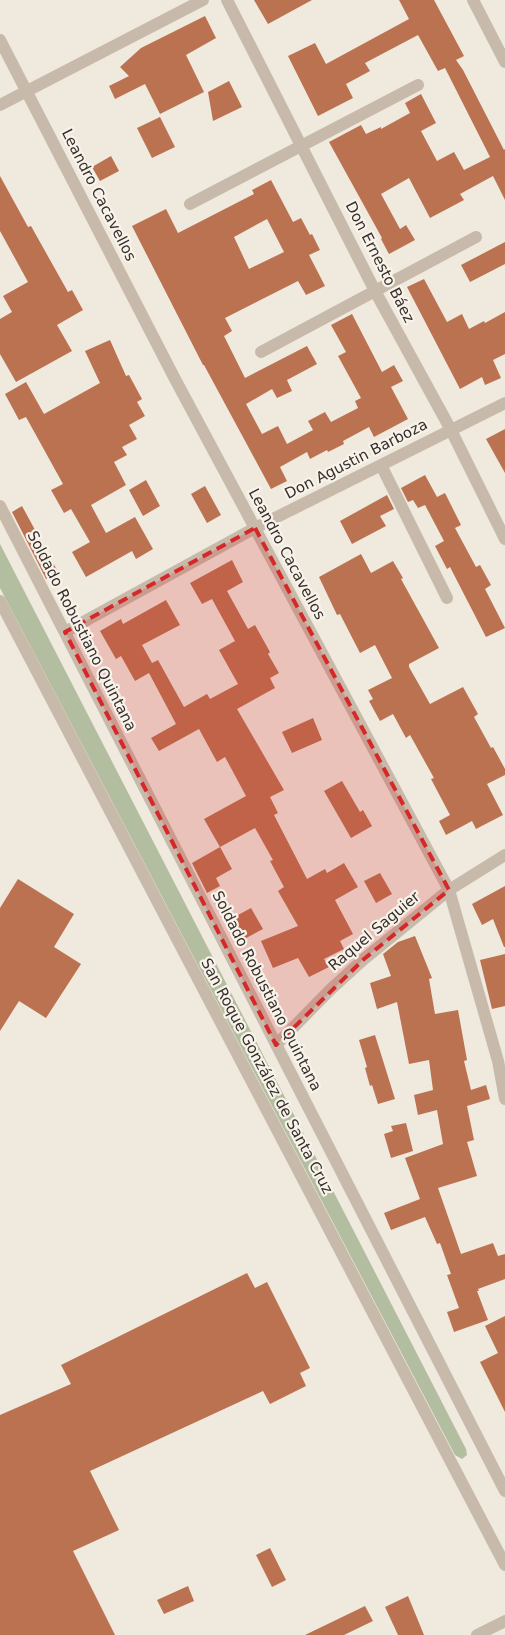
<svg xmlns="http://www.w3.org/2000/svg" width="505" height="1635" font-family="'DejaVu Sans',sans-serif">
<style>
.green{fill:#b2be9f}
.building{fill:#bb7251;fill-rule:evenodd}
.lines{fill:none;stroke-linecap:round;stroke-linejoin:round}
.minor{stroke:#c7baab;stroke-width:12}
.marked{fill:#d62828;fill-opacity:0.2;stroke:#d62828;stroke-width:4;stroke-dasharray:10 6;stroke-linejoin:round}
.labels{text-anchor:middle;stroke-width:4.5;stroke-linejoin:round;paint-order:stroke}
.street-label{font-size:15px;fill:#362e2a;stroke:#f8f3ea}
</style>
<rect width="100%" height="100%" fill="#f0e9de"/>
<path class="green" d="M0,544L466,1449L467,1455L462,1459L455,1455L0,588Z"/>
<path class="building" d="M254,0H312L268,24Z
M399,0H434L464,56L456,60L463,70L504,150L505,149V200L493,176L460,194L464,200L430,218L409,178L381,194L400,229L406,225L415,240L389,254L381,239L382,238L329,142L361,125L366,134L381,127V129L410,113L405,103L421,94L436,123L421,131L437,161L454,152L464,170L490,157L445,68L438,71L418,35L365,63L370,71L346,84L353,98L318,116L288,56L315,43L326,64L409,19Z
M205,16L216,38L186,55L204,92L160,114L145,84L115,99L109,86L129,76L120,67L141,48Z
M229,81L242,107L213,121L208,92Z
M160,117L175,147L152,158L137,128Z
M111,156L119,171L100,181L92,167Z
M0,176L28,227L31,226L68,292L72,290L83,310L57,325L72,351L16,382L0,354V319L12,312L3,296L28,282L0,231Z
M271,180L293,222L301,218L310,235L312,234L320,250L309,255L325,286L306,295L298,281L225,318L232,331L224,336L245,378L307,346L317,364L287,380L292,391L277,398L272,389L246,404L262,434L278,426L287,444L313,430L308,421L325,412L331,422L358,408L355,401L361,398L338,356L346,352L331,325L352,314L382,372L394,365L403,381L391,387L408,419L374,437L369,427L343,441L344,444L328,452L327,450L310,459L307,452L280,467L287,481L271,489L204,365H203L132,226L166,209L178,233L254,194L252,190ZM267,219L284,252L249,269L234,237Z
M505,242V264L470,282L461,265Z
M424,279L447,322L462,314L469,329L484,321L485,323L505,312V354L493,360L501,378L485,385L482,377L460,389L407,287Z
M110,340L126,376L129,375L142,399L137,402L145,416L129,425L137,439L122,447L127,455L114,462L126,485L91,505L106,533L135,517L153,549L136,559L132,551L86,577L72,552L90,542L71,509L64,513L51,490L63,484L26,417L19,420L5,394L26,382L44,414L100,383L85,351Z
M505,429V473L486,439Z
M425,475L437,497L445,493L461,525L455,528L476,567L480,565L491,585L485,589L505,628L486,637L450,567L447,569L435,546L444,541L425,505L418,508L413,500L408,502L401,488Z
M146,480L160,506L143,516L129,490Z
M205,486L221,515L207,523L191,494Z
M387,495L394,509L380,516L386,526L352,544L340,521Z
M22,506L58,572L46,579L12,512Z
M361,554L371,573L393,561L403,578L401,579L439,648L409,664V667L430,704L463,687L478,714L474,717L491,748L493,747L505,769V775L487,784L503,815L476,829L472,821L446,835L439,821L450,815L431,779L434,778L410,735L406,738L393,714L380,721L369,701L373,699L368,690L392,678L375,645L360,653L340,614L337,615L319,577Z
M232,560L243,582L227,591L248,629L255,625L270,652L268,654L279,673L270,678L275,688L237,709L284,790L270,797L278,813L274,815L307,879L325,869L327,873L344,863L358,887L335,900L353,934L340,941L344,949L324,959L329,967L309,977L298,958L273,968L261,941L298,926L278,891L284,887L270,861L273,860L255,828L220,847L204,819L246,796L225,757L217,762L199,729L159,751L151,738L176,724L149,673L135,681L121,656L116,659L100,631L121,619L123,624L166,600L180,625L142,645L152,663L158,660L184,707L207,694L210,699L238,684L219,650L235,641L212,599L202,604L190,583Z
M313,718L322,740L292,753L282,732Z
M342,781L360,812L363,810L372,826L351,838L324,791Z
M220,847L232,869L216,878L220,886L207,893L192,863Z
M380,873L392,894L376,903L364,881Z
M18,879L74,914L54,947L81,964L46,1018L19,1001L0,1031V908Z
M505,886V947H504L493,919L482,925L472,904Z
M251,908L263,929L237,943L225,922Z
M415,936L432,978L429,979L435,1014L458,1010L467,1060L464,1061L471,1090L486,1085L490,1099L467,1106L474,1140L467,1142L477,1176L438,1188L461,1254L493,1243L498,1256L505,1254V1279L478,1289L479,1291H477L488,1320L454,1332L447,1312L459,1308L447,1275L451,1274L440,1243L437,1244L425,1217L391,1230L384,1213L420,1199L405,1158L443,1144L437,1110L418,1115L414,1095L433,1090L429,1060L409,1064L397,1002L377,1009L370,983L391,976L383,954L398,942Z
M505,954V1006L492,1009L480,960Z
M375,1035L395,1099L378,1104L372,1085L370,1086L365,1068L367,1067L359,1040Z
M406,1123L413,1151L391,1158L384,1134L393,1131L391,1126Z
M247,1273L255,1288L267,1282L310,1368L300,1373L306,1386L270,1404L263,1391L90,1471L119,1530L73,1551L115,1635H0V1415L71,1384L61,1365Z
M505,1316V1412L480,1362L498,1353L485,1326Z
M270,1548L286,1580L272,1587L256,1555Z
M188,1586L194,1601L164,1614L157,1600Z
M408,1596L424,1635H398L385,1607Z
M365,1606L373,1621L344,1635H305Z"/>
<g class="lines">
<path class="minor" d="M227,0L375,291L451,430L505,539
M473,0L505,62
M0,40L175,379L449,890L498,1061L505,1099
M0,105L203,0
M190,204L418,85
M261,352L476,237
M381,465L447,598
M0,506L505,1491
M0,601L505,1565
M65,632L255,528L505,403
M276,1045L331,989L364,959L449,890L505,855
M477,1635L505,1621"/>
</g>
<path class="marked" d="M255,528L449,890L364,959L276,1045L65,632Z"/>
<g class="labels">
<g class="street-label">
<text transform="translate(99 195) rotate(63)" y="5">Leandro Cacavellos</text>
<text transform="translate(380 262) rotate(63)" y="5">Don Ernesto Báez</text>
<text transform="translate(356 459) rotate(-27)" y="5">Don Agustin Barboza</text>
<text transform="translate(287 554) rotate(62)" y="5">Leandro Cacavellos</text>
<text transform="translate(82 631) rotate(63)" y="5">Soldado Robustiano Quintana</text>
<text transform="translate(374 931) rotate(-40)" y="5">Raquel Saguier</text>
<text transform="translate(267 991) rotate(63)" y="5">Soldado Robustiano Quintana</text>
<text transform="translate(267 1076) rotate(62)" y="5">San Roque González de Santa Cruz</text>
</g>
</g>
</svg>
